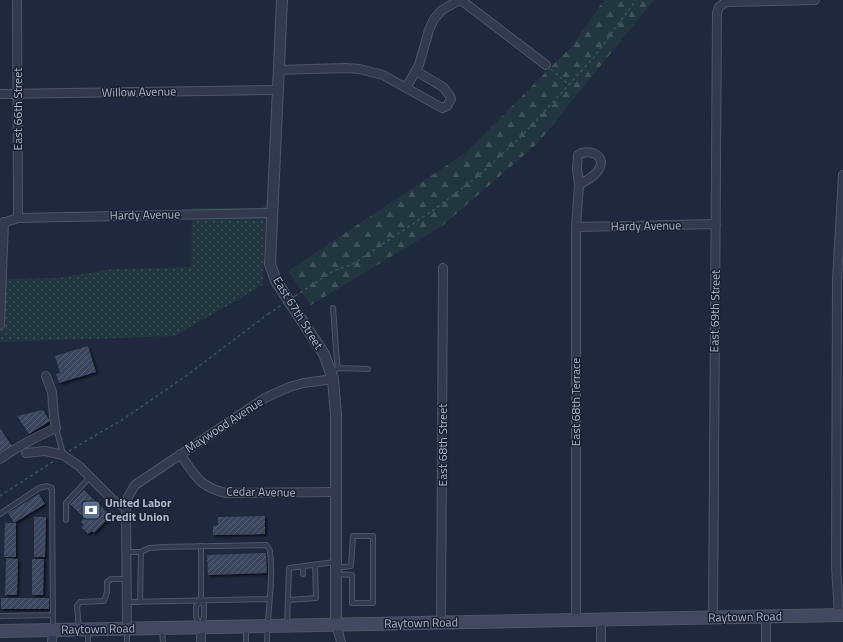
<svg xmlns="http://www.w3.org/2000/svg" width="843" height="642" font-family="'Titillium Web',sans-serif">
<style>
.grass{fill:url(#grass-dots)}
.forest{fill:url(#forest-firs)}
.building{fill:url(#building-hatch);filter:url(#shadow)}
.lines{fill:none;stroke-linecap:round;stroke-linejoin:round}
.service-casing{stroke:#4e5567;stroke-width:6}
.minor-casing{stroke:#4e5567;stroke-width:10}
.tertiary-casing{stroke:#4e5567;stroke-width:12}
.secondary-casing{stroke:#4e5567;stroke-width:14}
.path{stroke:#3c5258;stroke-width:1.5;stroke-dasharray:3 3;stroke-linecap:butt}
.service{stroke:#333a4d;stroke-width:4}
.minor{stroke:#333a4d;stroke-width:8}
.tertiary{stroke:#333a4d;stroke-width:10}
.secondary{stroke:#414860;stroke-width:12}
.path-bridge{stroke:#3c5258;stroke-width:1.5;stroke-dasharray:3 3;stroke-linecap:butt}
.labels{text-anchor:middle;stroke-width:3;stroke-linejoin:round;paint-order:stroke}
.street-label{font-size:12px;fill:#aeb5c9;stroke:#192031}
.poi-label{font-size:12px;font-weight:bold;fill:#aeb5c9;stroke:#192031;text-anchor:start}
</style>
<defs>
<pattern id="grass-dots" width="8" height="8" patternUnits="userSpaceOnUse"><rect width="8" height="8" fill="#21363e"/><path d="M2 2h.1M6 6h.1" fill="none" stroke="#3f5159" stroke-width="1.8" stroke-linecap="round"/></pattern>
<pattern id="forest-firs" width="22" height="20" patternUnits="userSpaceOnUse"><rect width="22" height="20" fill="#21363e"/><path d="M5 1l3.5 6h-7zM16 11l3.5 6h-7z" fill="#3f5159"/></pattern>
<pattern id="building-hatch" width="6" height="6" patternUnits="userSpaceOnUse"><rect width="6" height="6" fill="#3b445d"/><path d="M-1 1l2-2M0 6l6-6M5 7l2-2" fill="none" stroke="#555d73"/></pattern>
<filter id="shadow"><feDropShadow dx="2" dy="2" stdDeviation="1" flood-color="#0009"/></filter>
</defs>
<rect width="100%" height="100%" fill="#1f283d"/>
<path class="grass" d="M266,205L263,285L175,336L0,342V280L8,279L58,278L112,269L191,267L192,208H261Z"/>
<path class="forest" d="M604,0H654L538,143L442,226L311,305L288,271L465,153L571,47Z"/>
<path class="building" d="M88,346L96,372L59,383L56,374L60,373L55,356Z
M43,410L50,421L29,434L17,416Z
M0,428L12,446L0,453Z
M84,490L111,516L94,533L92,531L88,534L81,527L84,525L81,522L84,518L70,504Z
M39,494L45,504L14,523L8,513Z
M265,516V534L213,535V526L218,525V517Z
M34,517H46L45,557H34Z
M5,523H16V557H4Z
M266,553L267,573L208,575L207,555Z
M6,558L18,559L17,595H5Z
M32,559H44L43,595H32Z
M1,598H49V609H1Z"/>
<g class="lines">
<g class="service-casing">
<path id="service" d="M338,368L368,369
M331,373L338,368C335,348 335,328 333,308
M56,428L63,454
M0,514L39,488L47,486L52,488L53,628
M66,520V503L90,477
M127,552H141L149,548L163,547L266,545C268,547 270,549 270,552C274,582 267,612 267,642
M336,568L351,566L353,536H373V603H352V575L336,574
M303,574V567
M289,600L316,598L315,565
M127,602L269,599
M140,602L141,552
M0,616L53,615
M287,625L289,568L335,562
M200,626L196,617V606L201,601
M201,626L204,617V605L201,601V546
M79,629L77,606L80,602L104,601L107,592V582L111,579H126
M127,630V642
M162,630L163,642
M88,642V630
M246,642V628"/>
</g>
<g class="minor-casing">
<path id="minor" d="M17,0L18,218
M461,0L546,65
M278,70L346,68L359,69L383,75L442,108L447,106L451,99L450,96L443,87L416,71
M406,88L419,65L429,30L434,19L442,10L460,0
M0,94L278,90
M0,224L18,218L272,213
M576,227L716,224
M0,325L4,222
M26,453L45,451L63,455L79,466L114,501L126,508
M180,454C195,475 199,487 226,493L335,492
M0,459C18,446 36,437 56,428L54,417L52,392L46,376
M839,615L836,566L837,280L843,175
M766,616V642
M713,617L717,13L719,7L726,2L815,0
M601,619V642
M576,620V227L579,185L577,169L578,155C588,148 607,155 599,169C596,176 585,181 579,185
M441,622L443,268
M336,624L341,642
M127,628L126,508L128,497L135,485L265,398L289,387L304,383L333,379
M52,642L53,630
M201,642V627"/>
</g>
<g class="tertiary-casing">
<path id="tertiary" d="M282,0L270,264L276,281L324,354L333,379L336,415V624"/>
</g>
<g class="secondary-casing">
<path id="secondary" d="M0,631L843,615"/>
</g>
<path class="path" d="M551,69L569,85
M295,296L333,271L353,264L435,209L478,176L521,137L594,57L636,0
M69,451L125,418L186,376L268,314
M0,496L54,461"/>
<use href="#service" class="service"/>
<use href="#minor" class="minor"/>
<use href="#tertiary" class="tertiary"/>
<use href="#secondary" class="secondary"/>
<path class="path-bridge" d="M268,314L295,296"/>
</g>
<defs>
<g id="bank-square" transform="scale(1)"><rect x="-9" y="-9" width="18" height="18" rx="4" fill="#5c6f8a" stroke="#192031"/><path d="M-6-4H6V4H-6ZM0-2.3a2.3 2.3 0 1 0 0 4.6a2.3 2.3 0 1 0 0-4.6Z" fill="#fff"/></g>
</defs>
<g fill-rule="evenodd">
<use href="#bank-square" x="91" y="510"/>
</g>
<g class="labels">
<g class="street-label">
<text transform="translate(139 92) rotate(-1)" y="4">Willow Avenue</text>
<text transform="translate(18 109) rotate(-90)" y="4">East 66th Street</text>
<text transform="translate(145 215) rotate(-1)" y="4">Hardy Avenue</text>
<text transform="translate(646 226) rotate(-1)" y="4">Hardy Avenue</text>
<text transform="translate(715 311) rotate(-89)" y="4">East 69th Street</text>
<text transform="translate(298 313) rotate(58)" y="4">East 67th Street</text>
<text transform="translate(576 402) rotate(-90)" y="4">East 68th Terrace</text>
<text transform="translate(224 425) rotate(-33)" y="4">Maywood Avenue</text>
<text transform="translate(443 445) rotate(-90)" y="4">East 68th Street</text>
<text transform="translate(261 492) rotate(1)" y="4">Cedar Avenue</text>
<text transform="translate(745 617) rotate(-1)" y="4">Raytown Road</text>
<text transform="translate(421 623) rotate(-1)" y="4">Raytown Road</text>
<text transform="translate(98 629) rotate(-1)" y="4">Raytown Road</text>
</g>
<g class="poi-label">
<text x="105" y="507">United Labor<tspan x="105" dy="14">Credit Union</tspan></text>
</g>
</g>
</svg>
